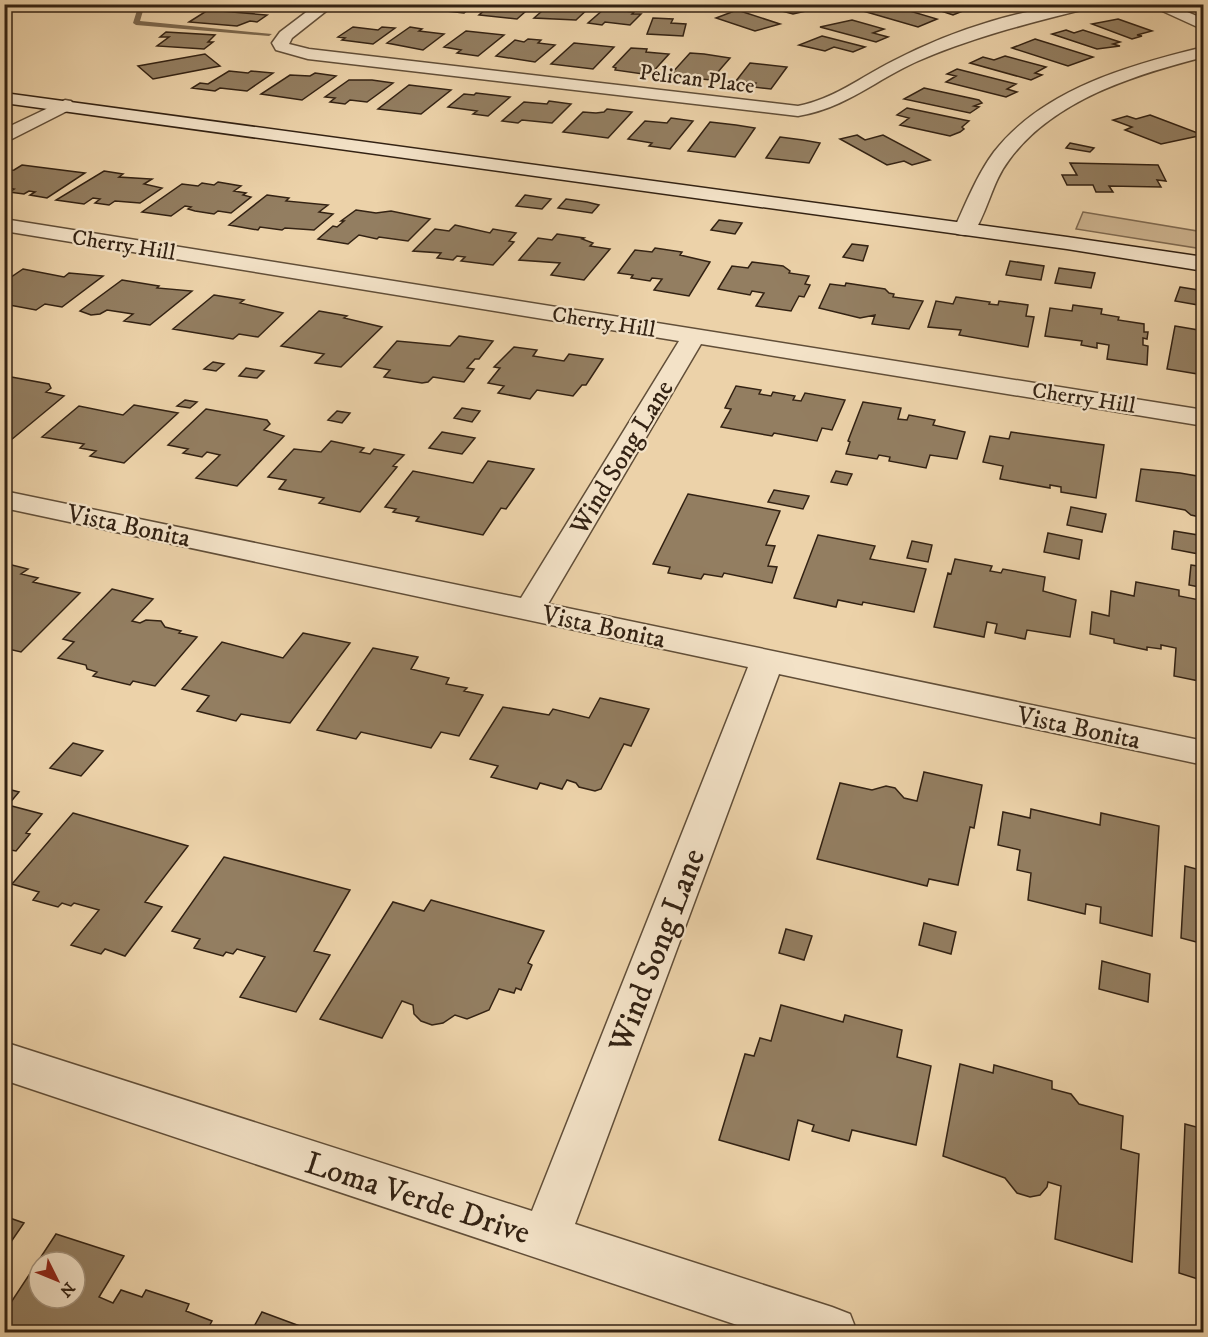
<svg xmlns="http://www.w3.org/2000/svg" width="1208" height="1337" font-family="'IM FELL DW Pica',serif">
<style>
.green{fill:#cdb490;stroke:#806b52;stroke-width:1.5}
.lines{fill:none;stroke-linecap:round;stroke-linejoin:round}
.stream{fill:#7c684e;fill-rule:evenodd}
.building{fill:#937e61;stroke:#332213;stroke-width:1.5;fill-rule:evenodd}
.minor-casing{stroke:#614e38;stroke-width:3}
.secondary-casing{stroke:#332213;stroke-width:3}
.minor{fill:#f3e2c7;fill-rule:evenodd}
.secondary{fill:#f3e2c7;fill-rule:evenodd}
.labels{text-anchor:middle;stroke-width:4.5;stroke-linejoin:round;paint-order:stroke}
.far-street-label{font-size:22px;fill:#332213;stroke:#f3e2c7}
.street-label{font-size:26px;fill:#332213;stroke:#f3e2c7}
.near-street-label{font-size:32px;fill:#332213;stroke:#f3e2c7}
</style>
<rect width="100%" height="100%" fill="#ecd2a9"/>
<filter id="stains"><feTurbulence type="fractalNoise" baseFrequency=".00333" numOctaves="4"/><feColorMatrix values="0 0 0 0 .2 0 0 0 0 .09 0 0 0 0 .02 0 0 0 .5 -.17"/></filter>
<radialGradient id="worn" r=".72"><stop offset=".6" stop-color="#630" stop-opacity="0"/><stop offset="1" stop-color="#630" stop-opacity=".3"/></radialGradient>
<path class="green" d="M1083,212L1203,232V249L1076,229Z"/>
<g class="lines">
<path class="stream" d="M139,4H145L140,21L272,34L269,36L136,25L133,23Z"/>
</g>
<path class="building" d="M217,4H281L274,11L215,6Z
M434,4H476L464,13L427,9Z
M492,4H534L517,19L479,15Z
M550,4H579L591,6L576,20L534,18Z
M755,4H808L819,8L793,14Z
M920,4H965L973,7L953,15Z
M893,6L937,19L918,27L863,11Z
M604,9L634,12L632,14H641L630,25L605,22L602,25L588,23Z
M208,10L267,15L257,22L250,21L237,26L189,22Z
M737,10L780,24L755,31L716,18Z
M653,18L673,19L671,23L686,24L683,36L647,34Z
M1118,19L1152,31L1137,35L1142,36L1132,39L1092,24Z
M852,20L884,29L873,33L888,37L876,42L820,27Z
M353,27L378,30L382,27L395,28L373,44L342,40L345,38L338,37Z
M410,27L422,29L419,31L444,34L423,50L387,43Z
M1066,30L1074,33L1083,30L1120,42L1113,44L1120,46L1097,49L1052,34Z
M466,31L504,35L478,56L457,53L461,50L444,47Z
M166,32L215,35L208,42H213L204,49L157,46L169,37H160Z
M822,36L865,47L853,52L834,47L825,51L799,45Z
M528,39L541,40L538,43L555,45L535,62L496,56L515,40L524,42Z
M1035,39L1093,57L1068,66L1012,48Z
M574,43L614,47L593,69L551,64Z
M631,48L647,49L646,52L669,54L650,75L615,70L616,68L613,67Z
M690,53L704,54L730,58L711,80L672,76L671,74Z
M205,54L220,66L153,79L138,66Z
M1005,56L1046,67L1035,73L1042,75L1031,80L970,63L983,57L994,60Z
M750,63L787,67L771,89L753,87L756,83L736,81Z
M957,69L1016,84L1007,89L1017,92L1006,97L946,82L956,76L947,74Z
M229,71L248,73L251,71L273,73L247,91L220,88L215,91L192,88L200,83L208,84Z
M315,73L336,76L302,100L261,94L290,75L310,76Z
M349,80H372L393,83L367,102L350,100L345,104L330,102L335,98L325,97Z
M409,85L451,90L421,114L378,109Z
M924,88L979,100L982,103L974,106L979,107L970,113L904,99Z
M476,93L510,97L488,116L473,114L477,111L448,107L464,94L474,95Z
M549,101L571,104L552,123L522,120L518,123L502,121L524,102L547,104Z
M907,108L969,121L962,127L964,129L960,132L950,136L900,125L909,118L897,115Z
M607,109L632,112L608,138L563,132L583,112L596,113L604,112Z
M1150,115L1203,135L1161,144L1125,130L1132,127L1113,120L1127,116L1136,119Z
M671,118L693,121L670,149L649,146L652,143L628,139L645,121L667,123Z
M710,122L736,125L755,128L735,157L688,151Z
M857,135L865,140L883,135L930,160L912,165L904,161L887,165L840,139Z
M780,137L803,140L820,143L809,163L766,158Z
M1070,143L1094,148L1090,152L1066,148Z
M1070,163L1158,165L1166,181L1157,180L1161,187L1109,186L1113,192H1096L1093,185H1067L1062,175H1077Z
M22,165L85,173L47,198L30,195L35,192L29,191L24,194L9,192L14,189L9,188L4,191V171L14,170Z
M104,171L123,174L119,177L152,179L144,184L162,188L140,203L115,201L109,205L95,203L100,199L93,198L84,204L56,200Z
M218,182L241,186L234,191L246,193L243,195L251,197L231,213L218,211L214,214L195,211L188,209L191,207L185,206L171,216L142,212L182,184L198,186L202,183L214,185Z
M267,195L289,198L286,201L328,205L319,212L333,214L314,230L285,228L282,230L260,227L258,230L229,225Z
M525,195L551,199L542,209L516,206Z
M566,199L587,202L599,205L592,213L558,208Z
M356,210L376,213L391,211L430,219L408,241L379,237L377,239L359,235L348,244L318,239L333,226L337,227L344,221H341Z
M719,220L742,223L735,234L711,230Z
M455,225L490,233L493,229L516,233L509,241L514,242L493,265L461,261L465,257L457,256L453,260L437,258L441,253L413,251L435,229L449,231Z
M557,234L584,238L582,239L593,243L590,246L610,249L584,280L551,275L560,263L519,260L538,238L552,240Z
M852,244L868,246L863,261L843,257Z
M655,248L682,252L680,255L710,262L689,296L654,290L662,279L652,278L650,281L631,278L633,275L618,273L635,250L652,252Z
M1010,261L1044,266L1041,280L1006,275Z
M752,262L783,266L790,271L789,273L809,276L805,284L810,285L804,297L799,296L791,311L756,306L764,293L752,291L750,295L718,289L732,266L748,268Z
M1059,268L1095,273L1091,288L1055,283Z
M23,269L64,277L69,273L103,276L62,307L45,304L36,310L4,304L8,300L4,299V282Z
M122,280L159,286L157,288L192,291L150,325L124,321L133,314L107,310L100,314L91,315L80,311Z
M846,283L885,289L889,293L894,294L893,297L923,301L909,329L872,324L875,315L860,318L819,308L830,284L845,286Z
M1180,287L1204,291V306L1175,301Z
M214,295L244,300L240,303L283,313L258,337L239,334L233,339L173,329Z
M956,297L990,302L989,304L998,305L999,301L1028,305L1026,316L1034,317L1028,347L959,335L961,330L928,327L936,301L953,304Z
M1073,305L1102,309L1101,314L1119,317L1118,320L1144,324V332H1148L1147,339L1143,338V345L1148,346L1147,365L1107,359L1109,345L1097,343V348L1081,345L1082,341L1045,336L1050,308L1072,311Z
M319,311L347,316L344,318L382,327L341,367L315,363L324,354L281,346Z
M1175,326L1204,331V375L1167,369Z
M459,336L493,341L479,359H475L467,368L474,369L464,382L433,377L428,382L422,383L384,377L390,370L374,367L397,341L450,346Z
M514,347L537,350L533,356L564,361L569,354L603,359L586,385H582L573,396L537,390L530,399L498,393L504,386L488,383L500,368L494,367Z
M213,362L224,364L216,371L204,369Z
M246,368L264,371L257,378L239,376Z
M6,376L49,384L51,388L46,392L64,396L11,440L4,438Z
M736,386L761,390L759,394L771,396L773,392L795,396L793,400L801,401L805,393L845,400L832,430L822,428L817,441L774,433L772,436L721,427L731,409L725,408Z
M185,400L197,402L190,408L177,406Z
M863,402L901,408L898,419L907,420L909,415L935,420L933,425L965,432L957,459L930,455L926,468L889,461L890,457L879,455L877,459L846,454L850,442L848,441Z
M134,405L178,413L124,463L90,456L96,451L80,448L84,444L42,437L79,406L123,415Z
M462,408L480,411L472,422L454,418Z
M206,409L267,420L270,424L264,430L284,436L237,486L196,478L220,455L207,452L202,457L183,453L188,449L168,445Z
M337,411L350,413L342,423L328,420Z
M442,432L475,438L462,454L429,448Z
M1011,432L1104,445L1096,498L1061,492V487L1050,485V488L1000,479L1003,466L983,462L990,436L1009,439Z
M331,441L364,448L360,452L370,454L374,449L404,455L393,466L397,467L360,512L319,503L324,498L279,489L286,480L268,477L294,449L321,452Z
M488,461L534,469L506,509L501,508L483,535L416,521L419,517L393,512L396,509L385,507L413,471L473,483Z
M1141,469L1180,473L1197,476V479L1204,480V518L1191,515L1185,510L1136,501Z
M836,471L852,474L847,485L831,482Z
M774,490L809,496L803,509L768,502Z
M688,494L780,511L766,545L775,546L768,566L777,567L772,583L724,573L722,577L704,574L701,579L668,573L670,567L653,564Z
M1071,507L1106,514L1102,532L1067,525Z
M1174,531L1204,536V555L1172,549Z
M1048,533L1082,540L1079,559L1044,552Z
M818,535L875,546L870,559L926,569L914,612L863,602L862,605L838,600L836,607L794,598Z
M912,541L932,545L928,562L907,558Z
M955,559L992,566L990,571L1001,573L1003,569L1045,577L1043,591L1076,600L1070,637L1027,630L1025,639L995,633L997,624L987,622L984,637L934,627L948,573L951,574Z
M4,563L28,569L21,574L38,578L33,582L80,593L21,652L4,648Z
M1191,565L1204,567V588L1189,585Z
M1136,582L1179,590V596L1200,600V608L1204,609V682L1174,676L1176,648L1161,645V649L1147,647V650L1114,643V639L1090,634L1092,612L1109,616L1111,591L1134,596Z
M112,589L153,599L132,621L140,623L146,620L161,621L165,627L181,631L179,633L197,637L155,686L133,681L130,685L93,676L97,672L87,669L86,665L58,658L74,642L63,639Z
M303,633L350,643L290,723L241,714L236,721L197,711L209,696L182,689L222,642L283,658Z
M373,648L418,657L411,669L449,678L446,684L467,688L464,691L483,695L459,736L441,732L431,748L361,732L356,739L317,730Z
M600,698L649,709L631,746L624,744L601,789L595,791L579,787L576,783L567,780L562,789L540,783L537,789L491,777L498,766L470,759L503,707L549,715L553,709L589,718Z
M73,743L103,751L81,776L50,768Z
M924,772L982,785L974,828L970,827L958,885L929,879L927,886L817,859L840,783L872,790L886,786L895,788L904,798L917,801Z
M4,788L19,792L8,805L42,814L26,833L30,834L16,851L11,850L4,858Z
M1031,809L1100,825L1101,813L1159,826L1152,936L1100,923L1101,907L1086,904L1085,914L1028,900L1031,873L1017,870L1020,850L998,845L1003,812L1030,818Z
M73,813L188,846L145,902L162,907L125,956L105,949L101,954L71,945L99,910L74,903L71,906L62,903L58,907L33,900L39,892L12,884Z
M224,857L350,890L314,951L330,955L296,1012L240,997L265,957L237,949L233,954L226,952L223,956L194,948L200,939L172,931Z
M1185,866L1204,871V944L1181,938Z
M431,900L544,931L528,963L532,965L521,990L516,988L514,993L499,989L489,1010L467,1019L455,1015L443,1023L432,1025L421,1021L414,1014L413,1005L402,1001L382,1038L320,1019L393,902L424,911Z
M924,923L956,932L951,954L919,945Z
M786,929L812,936L804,960L779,953Z
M1102,961L1150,974L1148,1002L1099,989Z
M781,1005L843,1022L845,1015L902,1030L897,1057L931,1066L916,1145L852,1130L849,1141L812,1131L814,1125L798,1120L789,1160L719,1140L745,1054L754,1056L760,1038L771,1041Z
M960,1064L993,1073L994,1065L1052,1081V1089L1071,1094L1079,1104L1123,1116L1121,1149L1139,1154L1132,1262L1055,1239L1061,1186L1048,1182L1047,1187L1040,1195L1030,1197L1017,1193L1005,1178L943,1156Z
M1185,1124L1204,1129V1281L1179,1273Z
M4,1216L24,1223L4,1252Z
M56,1234L124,1256L99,1297L113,1303L121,1290L142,1297L146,1290L189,1304L186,1311L212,1321L206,1332H4V1313ZM39,1262H75V1298H39Z
M262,1312L316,1332H251Z"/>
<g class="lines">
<g class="minor-casing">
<path id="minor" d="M317,4H335L292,38L289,44L309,49L798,106C834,99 861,77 893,61C951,31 1030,4 1095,4L1093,7C1034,22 975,36 918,61C875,80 846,108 798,116L308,59L276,50L272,43L280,32Z
M1147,4H1168L1204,19V30Z
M1204,47V57C1134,75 1053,100 1009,160C992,182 988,211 973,234L965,235L957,234L954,229C966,203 977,175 994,152C1043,89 1130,65 1204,47Z
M65,100L71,101L74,105L71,109L4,143V129Z
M4,219L1204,410V426L701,344L548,604L1204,741V765L779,674L575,1224L832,1307L850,1314L857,1332H758L4,1080V1042L532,1211L748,667L4,508V491L521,598L679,341L4,231Z"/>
</g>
<g class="secondary-casing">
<path id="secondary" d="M4,93L1067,237L1204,257V271L1067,249L4,103Z"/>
</g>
<use href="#minor" class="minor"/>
<use href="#secondary" class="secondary"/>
</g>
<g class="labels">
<g class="far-street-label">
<text transform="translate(697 78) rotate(7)" y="8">Pelican Place</text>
<text transform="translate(124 244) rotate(9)" y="8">Cherry Hill</text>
<text transform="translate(604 321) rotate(9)" y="8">Cherry Hill</text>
<text transform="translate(1084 397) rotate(9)" y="8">Cherry Hill</text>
</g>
<g class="street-label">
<text transform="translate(621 457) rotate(-59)" y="9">Wind Song Lane</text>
<text transform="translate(129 525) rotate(12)" y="9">Vista Bonita</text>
<text transform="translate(604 626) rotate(12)" y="9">Vista Bonita</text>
<text transform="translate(1079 727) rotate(12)" y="9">Vista Bonita</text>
</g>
<g class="near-street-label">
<text transform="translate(656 950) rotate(-69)" y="11">Wind Song Lane</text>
<text transform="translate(418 1197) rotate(18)" y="11">Loma Verde Drive</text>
</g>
</g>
<rect width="1208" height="1337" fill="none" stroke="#ecd2a9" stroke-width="24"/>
<rect x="6" y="6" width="1196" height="1325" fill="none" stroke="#332213" stroke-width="3"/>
<rect x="12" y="12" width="1184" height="1313" fill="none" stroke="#332213" stroke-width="1.5"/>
<g transform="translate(57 1280) rotate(133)"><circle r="28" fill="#f3e2c7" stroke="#a6957f" stroke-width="1.5"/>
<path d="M0-4.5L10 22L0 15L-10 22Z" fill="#8f2418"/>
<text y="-9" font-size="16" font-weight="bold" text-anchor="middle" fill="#332213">N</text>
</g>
<rect width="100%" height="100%" filter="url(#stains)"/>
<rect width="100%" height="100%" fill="url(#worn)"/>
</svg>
